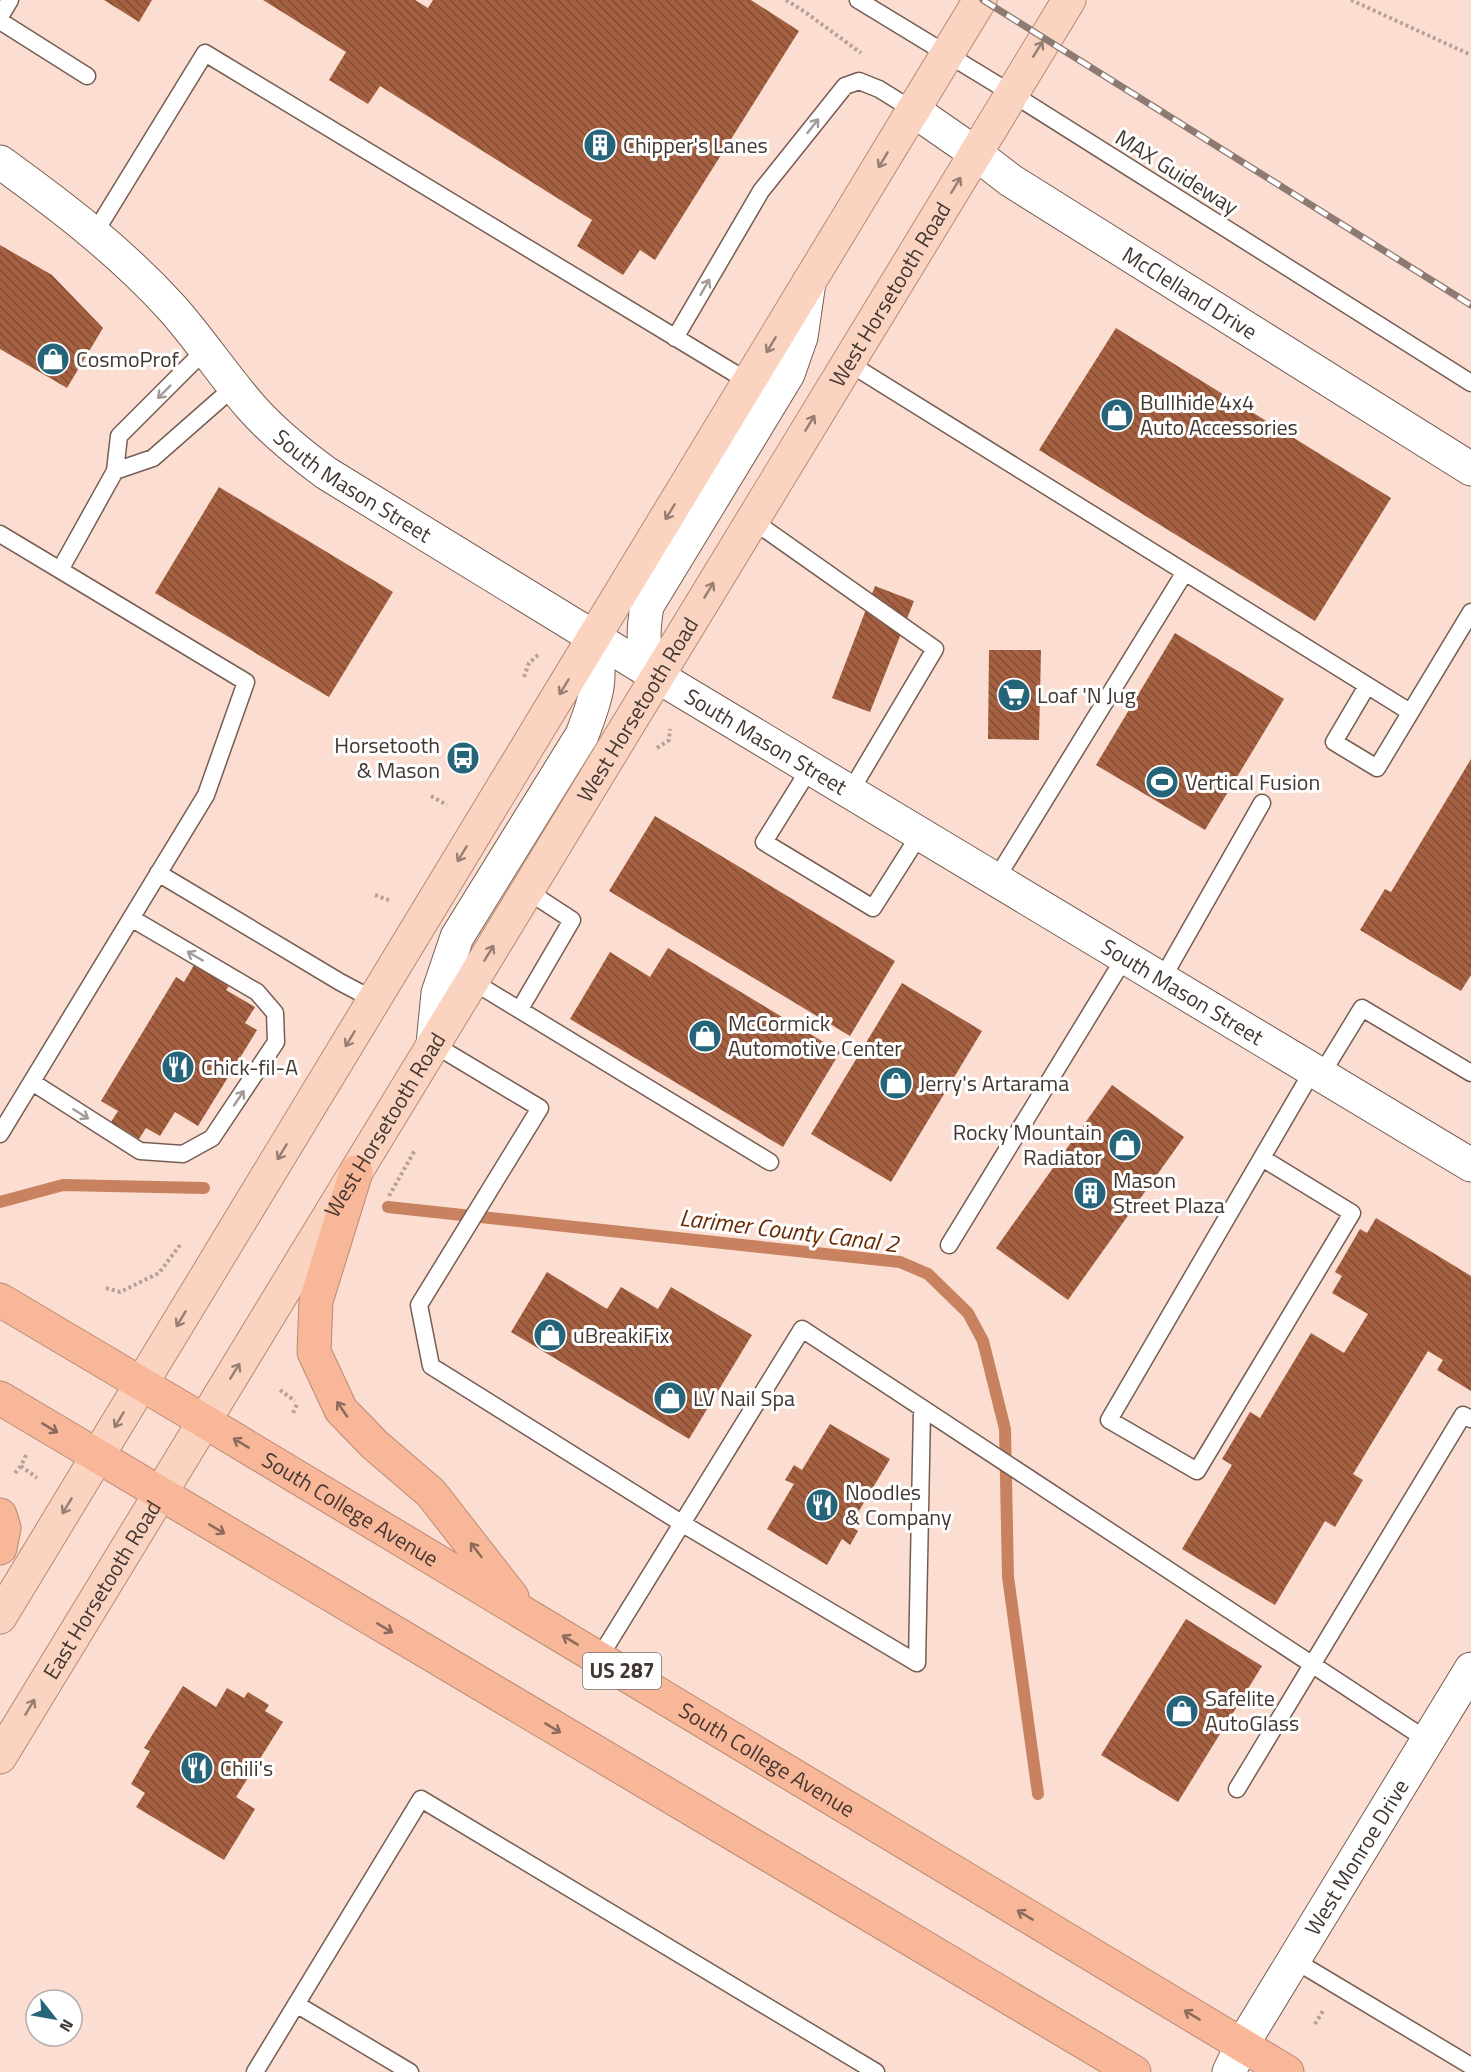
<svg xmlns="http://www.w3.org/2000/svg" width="1471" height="2072" font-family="'Titillium Web',sans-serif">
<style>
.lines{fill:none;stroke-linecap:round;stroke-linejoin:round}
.stream{stroke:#c88260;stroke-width:12}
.building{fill:url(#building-back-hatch)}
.lane-casing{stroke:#765d52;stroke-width:19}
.street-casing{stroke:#765d52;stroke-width:35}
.secondary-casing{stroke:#765d52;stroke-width:35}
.primary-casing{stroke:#b98a74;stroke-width:35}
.highway-casing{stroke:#b98a74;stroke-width:35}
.path{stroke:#b7a197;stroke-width:4;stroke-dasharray:3 3;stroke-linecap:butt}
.lane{stroke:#fff;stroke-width:16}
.street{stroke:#fff;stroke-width:33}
.secondary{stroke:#fff;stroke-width:33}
.primary{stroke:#fbd4c1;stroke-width:33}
.highway{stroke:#f8b798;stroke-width:33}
.rail-casing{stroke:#8d7a72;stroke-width:7}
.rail{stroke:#fff;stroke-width:4.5;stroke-dasharray:14;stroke-linecap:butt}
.oneway{stroke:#967e72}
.oneway2{stroke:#a19b98}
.oneway3{stroke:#8b6a5b}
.labels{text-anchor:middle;stroke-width:6;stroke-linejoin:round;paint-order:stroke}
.shield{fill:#fff;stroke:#7b7370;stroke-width:1.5}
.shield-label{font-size:21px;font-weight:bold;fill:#433732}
.poi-label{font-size:22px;fill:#433732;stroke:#fff;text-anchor:start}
.street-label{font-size:22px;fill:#433732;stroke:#fff}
.water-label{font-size:24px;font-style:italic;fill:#6b2a02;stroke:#fff}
</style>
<defs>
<pattern id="building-back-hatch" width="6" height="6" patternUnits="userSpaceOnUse" patternTransform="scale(1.5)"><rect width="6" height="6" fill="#a56141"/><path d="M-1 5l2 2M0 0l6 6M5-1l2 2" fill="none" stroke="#814d34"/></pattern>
</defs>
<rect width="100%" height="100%" fill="#fbded1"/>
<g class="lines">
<path class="stream" d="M0,1202L63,1185L204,1188
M388,1207L900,1262L928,1274L968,1313L983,1341L1005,1429L1008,1577L1038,1794"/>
</g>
<path class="building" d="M104,0H152L139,22Z
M263,0H415L428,8L433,0H751L799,31L655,260L640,250L623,275L577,246L592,220L380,86L368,104L329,80L346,52Z
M0,245L52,275L103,328L67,388L0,349Z
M1116,328L1391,498L1315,621L1039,450Z
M219,487L393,592L329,697L155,593Z
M875,586L914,601L870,712L832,698Z
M1175,633L1284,699L1205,830L1096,765Z
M989,650H1041L1039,740L988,739Z
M1471,759V975L1461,991L1360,930L1385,889L1391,892Z
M655,816L895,961L850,1036L609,891Z
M668,948L840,1052L783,1147L570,1019L610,952L650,977Z
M194,965L229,986L226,990L255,1007L245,1023L257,1030L198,1126L175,1112L160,1136L146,1128L139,1139L111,1122L118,1111L101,1101L176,977L184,982Z
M902,983L982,1031L891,1182L811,1134Z
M1112,1085L1184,1137L1068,1300L996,1248Z
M1376,1218L1471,1276V1391L1437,1370L1443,1360L1428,1351L1353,1474L1363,1480L1335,1527L1325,1521L1275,1605L1182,1549L1232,1465L1222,1459L1250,1412L1260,1418L1311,1333L1344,1353L1368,1314L1332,1293L1342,1276L1335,1272L1360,1229L1367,1233Z
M547,1272L607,1309L621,1287L658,1309L671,1287L752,1335L689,1439L511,1332Z
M830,1424L890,1459L850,1526L858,1531L850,1545L842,1539L827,1565L767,1529L794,1484L785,1480L794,1465L802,1470Z
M1186,1619L1262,1666L1178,1802L1101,1755Z
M183,1686L216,1707L227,1688L244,1698L248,1692L269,1705L265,1711L283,1722L236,1797L255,1809L224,1860L136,1807L145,1793L131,1784L150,1751L144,1748Z"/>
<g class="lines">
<g class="lane-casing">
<path id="lane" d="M858,0L1011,93L1471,383
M0,17L10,0
M0,21L87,76
M94,234L205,53L749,382
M675,338L761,191L845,86L859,81L879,89L913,110
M205,350L119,436L115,471L153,458L235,386
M847,362L1410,712
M752,520L935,649L850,792
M0,534L60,570L115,471
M1367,686L1334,742L1377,768L1471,612
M810,768L764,842L873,908L920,834
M158,873L340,982L374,1000
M996,879L1185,572
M1162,979L1262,803
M472,981L770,1162
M520,1009L572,920L526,890
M433,1044L540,1108L419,1305L431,1366L683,1524L917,1663L922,1410
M1321,1075L1362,1008L1471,1073
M32,1082L140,1151L183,1154L212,1138L276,1042L275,1013L257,992L131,918
M0,1134L206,795L246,682L60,570
M1262,1158L1352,1213L1197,1471L1109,1420L1313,1070
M949,1245L1125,957
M599,1658L802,1329L1427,1740
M1237,1789L1463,1415L1471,1419
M1294,1960L1471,2066
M296,2004L410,2072
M255,2072L421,1799L876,2072"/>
</g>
<g class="street-casing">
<g id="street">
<path id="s1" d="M913,110L975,153L1010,180L1471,469"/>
<path id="s2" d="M0,162C61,206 120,251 171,307C199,338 223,375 251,407C273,432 299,453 326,473L657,676L1471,1165"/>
<path id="s3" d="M1229,2072L1242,2045L1471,1669"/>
</g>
</g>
<g class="secondary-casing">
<path id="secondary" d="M657,676C642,647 642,637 647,606L788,374L801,337L809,282
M433,1044L438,993L457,937L582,735C597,696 603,679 594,637"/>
</g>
<g class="primary-casing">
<g id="primary">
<path d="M0,1617L980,0"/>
<path id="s4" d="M0,1757L1069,0"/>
</g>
</g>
<g class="highway-casing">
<g id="highway">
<path d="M356,1172L316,1301L314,1352L341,1410L375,1445L431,1493L512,1597"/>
<path id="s5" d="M0,1300L204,1421L1287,2072"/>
<path d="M0,1398L1134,2072"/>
<path d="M0,1515L4,1528L0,1548"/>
</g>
</g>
<path class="path" d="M786,0L805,12L861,53
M1351,0L1471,55
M524,677L529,663L539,654
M657,748L669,740L670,729
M431,796L447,805
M375,895L389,900
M389,1196L415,1150
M106,1288L120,1292L159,1273L180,1245
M280,1390L295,1401
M293,1413L297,1404
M26,1455L21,1466L37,1478
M15,1473L21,1466
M1315,2024L1324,2009"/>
<use href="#lane" class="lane"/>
<use href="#street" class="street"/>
<use href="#secondary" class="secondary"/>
<use href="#primary" class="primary"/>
<use href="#highway" class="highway"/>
<g class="rail-casing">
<path id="rail" d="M983,0L1471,305"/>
</g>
<use href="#rail" class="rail"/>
</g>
<defs><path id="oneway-shaft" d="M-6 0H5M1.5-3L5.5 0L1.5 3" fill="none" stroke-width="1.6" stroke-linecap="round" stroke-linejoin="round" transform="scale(1.5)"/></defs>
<g class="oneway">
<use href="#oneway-shaft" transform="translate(1038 49) rotate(-58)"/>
<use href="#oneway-shaft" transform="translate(883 160) rotate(121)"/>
<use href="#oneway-shaft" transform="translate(956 185) rotate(-59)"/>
<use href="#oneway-shaft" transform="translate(771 345) rotate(121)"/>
<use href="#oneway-shaft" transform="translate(810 423) rotate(-59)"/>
<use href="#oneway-shaft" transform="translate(670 512) rotate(121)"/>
<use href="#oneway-shaft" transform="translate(709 590) rotate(-59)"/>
<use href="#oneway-shaft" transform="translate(564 687) rotate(121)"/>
<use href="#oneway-shaft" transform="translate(462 854) rotate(121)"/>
<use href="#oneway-shaft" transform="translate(489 953) rotate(-59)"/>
<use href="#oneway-shaft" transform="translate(350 1039) rotate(121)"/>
<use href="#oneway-shaft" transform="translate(282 1152) rotate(121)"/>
<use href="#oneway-shaft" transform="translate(181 1319) rotate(121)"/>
<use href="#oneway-shaft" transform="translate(235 1371) rotate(-58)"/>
<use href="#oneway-shaft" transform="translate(119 1420) rotate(121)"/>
<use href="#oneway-shaft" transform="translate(67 1506) rotate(121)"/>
<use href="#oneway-shaft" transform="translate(30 1707) rotate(-59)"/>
</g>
<g class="oneway2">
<use href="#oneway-shaft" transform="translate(813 126) rotate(-52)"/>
<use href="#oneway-shaft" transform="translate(705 287) rotate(-60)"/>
<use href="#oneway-shaft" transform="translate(164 392) rotate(135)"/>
<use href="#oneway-shaft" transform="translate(195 956) rotate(-150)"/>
<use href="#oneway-shaft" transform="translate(239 1098) rotate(-56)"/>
<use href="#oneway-shaft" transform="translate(81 1114) rotate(32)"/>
</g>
<g class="oneway3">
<use href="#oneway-shaft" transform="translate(342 1409) rotate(-124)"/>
<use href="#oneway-shaft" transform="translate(50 1428) rotate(31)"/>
<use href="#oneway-shaft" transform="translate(241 1443) rotate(-149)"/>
<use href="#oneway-shaft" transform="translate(217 1529) rotate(31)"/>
<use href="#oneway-shaft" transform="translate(476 1550) rotate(-128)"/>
<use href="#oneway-shaft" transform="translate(385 1628) rotate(31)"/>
<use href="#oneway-shaft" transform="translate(570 1640) rotate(-149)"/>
<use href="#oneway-shaft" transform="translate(553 1728) rotate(31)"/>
<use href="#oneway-shaft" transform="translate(1025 1915) rotate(-149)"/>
<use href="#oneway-shaft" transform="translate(1192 2015) rotate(-149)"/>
</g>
<defs>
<g id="building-disc" transform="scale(1.725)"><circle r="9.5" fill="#26647a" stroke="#fff"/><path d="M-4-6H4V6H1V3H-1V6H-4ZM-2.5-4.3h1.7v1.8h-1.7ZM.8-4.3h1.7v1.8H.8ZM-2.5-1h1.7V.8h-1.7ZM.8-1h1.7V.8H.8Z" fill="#fff"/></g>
<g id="shop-disc" transform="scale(1.725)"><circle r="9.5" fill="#26647a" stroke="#fff"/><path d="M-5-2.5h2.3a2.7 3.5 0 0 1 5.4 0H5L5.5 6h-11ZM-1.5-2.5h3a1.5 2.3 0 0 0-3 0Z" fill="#fff"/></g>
<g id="supermarket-disc" transform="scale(1.725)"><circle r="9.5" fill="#26647a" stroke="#fff"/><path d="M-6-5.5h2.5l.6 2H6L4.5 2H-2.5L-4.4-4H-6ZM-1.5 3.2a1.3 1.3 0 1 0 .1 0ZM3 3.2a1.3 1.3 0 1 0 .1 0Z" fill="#fff"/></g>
<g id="bus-disc" transform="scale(1.725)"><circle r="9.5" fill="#26647a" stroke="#fff"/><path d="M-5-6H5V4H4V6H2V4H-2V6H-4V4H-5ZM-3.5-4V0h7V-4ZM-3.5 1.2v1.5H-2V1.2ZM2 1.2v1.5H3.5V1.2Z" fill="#fff"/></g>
<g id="stadium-disc" transform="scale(1.725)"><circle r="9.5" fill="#26647a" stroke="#fff"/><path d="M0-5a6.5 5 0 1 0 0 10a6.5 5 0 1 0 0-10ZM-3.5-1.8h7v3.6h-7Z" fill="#fff"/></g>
<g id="restaurant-disc" transform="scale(1.725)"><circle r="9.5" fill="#26647a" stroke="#fff"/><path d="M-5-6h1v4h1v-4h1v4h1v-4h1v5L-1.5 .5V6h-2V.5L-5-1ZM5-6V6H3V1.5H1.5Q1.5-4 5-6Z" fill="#fff"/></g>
</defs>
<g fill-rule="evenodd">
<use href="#building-disc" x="600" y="145"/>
<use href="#shop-disc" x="53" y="359"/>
<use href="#shop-disc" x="1117" y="415"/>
<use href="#supermarket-disc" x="1014" y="695"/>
<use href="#bus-disc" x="463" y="758"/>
<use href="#stadium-disc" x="1162" y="782"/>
<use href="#shop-disc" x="705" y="1036"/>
<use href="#restaurant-disc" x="178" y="1067"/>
<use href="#shop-disc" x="896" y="1083"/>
<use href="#shop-disc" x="1125" y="1145"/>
<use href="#building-disc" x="1090" y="1193"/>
<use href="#shop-disc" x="550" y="1335"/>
<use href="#shop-disc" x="670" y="1398"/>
<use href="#restaurant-disc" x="822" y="1505"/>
<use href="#shop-disc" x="1182" y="1711"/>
<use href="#restaurant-disc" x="197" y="1768"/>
</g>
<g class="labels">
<rect class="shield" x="583" y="1653" width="78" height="36" rx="4.5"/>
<g class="shield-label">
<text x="622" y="1678">US 287</text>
</g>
<g class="poi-label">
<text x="623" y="153">Chipper's Lanes</text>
<text x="76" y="367">CosmoProf</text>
<text x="1140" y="410">Bullhide 4x4<tspan x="1140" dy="25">Auto Accessories</tspan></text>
<text x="1037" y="703">Loaf 'N Jug</text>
<text x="440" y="753" text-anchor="end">Horsetooth<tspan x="440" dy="25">&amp; Mason</tspan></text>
<text x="1185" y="790">Vertical Fusion</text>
<text x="728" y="1031">McCormick<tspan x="728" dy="25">Automotive Center</tspan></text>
<text x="201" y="1075">Chick-fil-A</text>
<text x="919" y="1091">Jerry's Artarama</text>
<text x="1102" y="1140" text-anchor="end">Rocky Mountain<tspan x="1102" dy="25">Radiator</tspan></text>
<text x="1113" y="1188">Mason<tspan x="1113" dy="25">Street Plaza</tspan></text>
<text x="573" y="1343">uBreakiFix</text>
<text x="693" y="1406">LV Nail Spa</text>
<text x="845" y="1500">Noodles<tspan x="845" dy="25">&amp; Company</tspan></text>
<text x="1205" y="1706">Safelite<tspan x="1205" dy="25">AutoGlass</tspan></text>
<text x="220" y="1776">Chili's</text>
</g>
<g class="street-label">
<text transform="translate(1177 172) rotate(32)" y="8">MAX Guideway</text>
<text dy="8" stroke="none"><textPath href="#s1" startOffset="332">McClelland Drive</textPath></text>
<text dy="8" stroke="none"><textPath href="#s4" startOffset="1712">West Horsetooth Road</textPath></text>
<text dy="8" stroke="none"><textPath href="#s2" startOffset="482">South Mason Street</textPath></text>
<text dy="8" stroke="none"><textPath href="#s4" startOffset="1226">West Horsetooth Road</textPath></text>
<text dy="8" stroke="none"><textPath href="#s2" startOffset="968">South Mason Street</textPath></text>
<text dy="8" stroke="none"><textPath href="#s2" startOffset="1454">South Mason Street</textPath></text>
<text dy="8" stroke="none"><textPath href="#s4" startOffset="740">West Horsetooth Road</textPath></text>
<text dy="8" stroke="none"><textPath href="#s5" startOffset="408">South College Avenue</textPath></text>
<text dy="8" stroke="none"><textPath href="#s4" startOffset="196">East Horsetooth Road</textPath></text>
<text dy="8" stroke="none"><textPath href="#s5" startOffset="894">South College Avenue</textPath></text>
<text dy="8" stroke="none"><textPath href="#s3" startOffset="250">West Monroe Drive</textPath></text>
</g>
<g class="water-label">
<text transform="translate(789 1231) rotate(7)" y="8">Larimer County Canal 2</text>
</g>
</g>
<g transform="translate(54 2018) rotate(121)"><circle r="28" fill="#ffffff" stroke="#b4afad" stroke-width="1.5"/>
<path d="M0-4.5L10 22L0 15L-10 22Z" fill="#26647a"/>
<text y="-9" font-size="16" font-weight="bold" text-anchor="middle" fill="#433732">N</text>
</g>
</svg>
